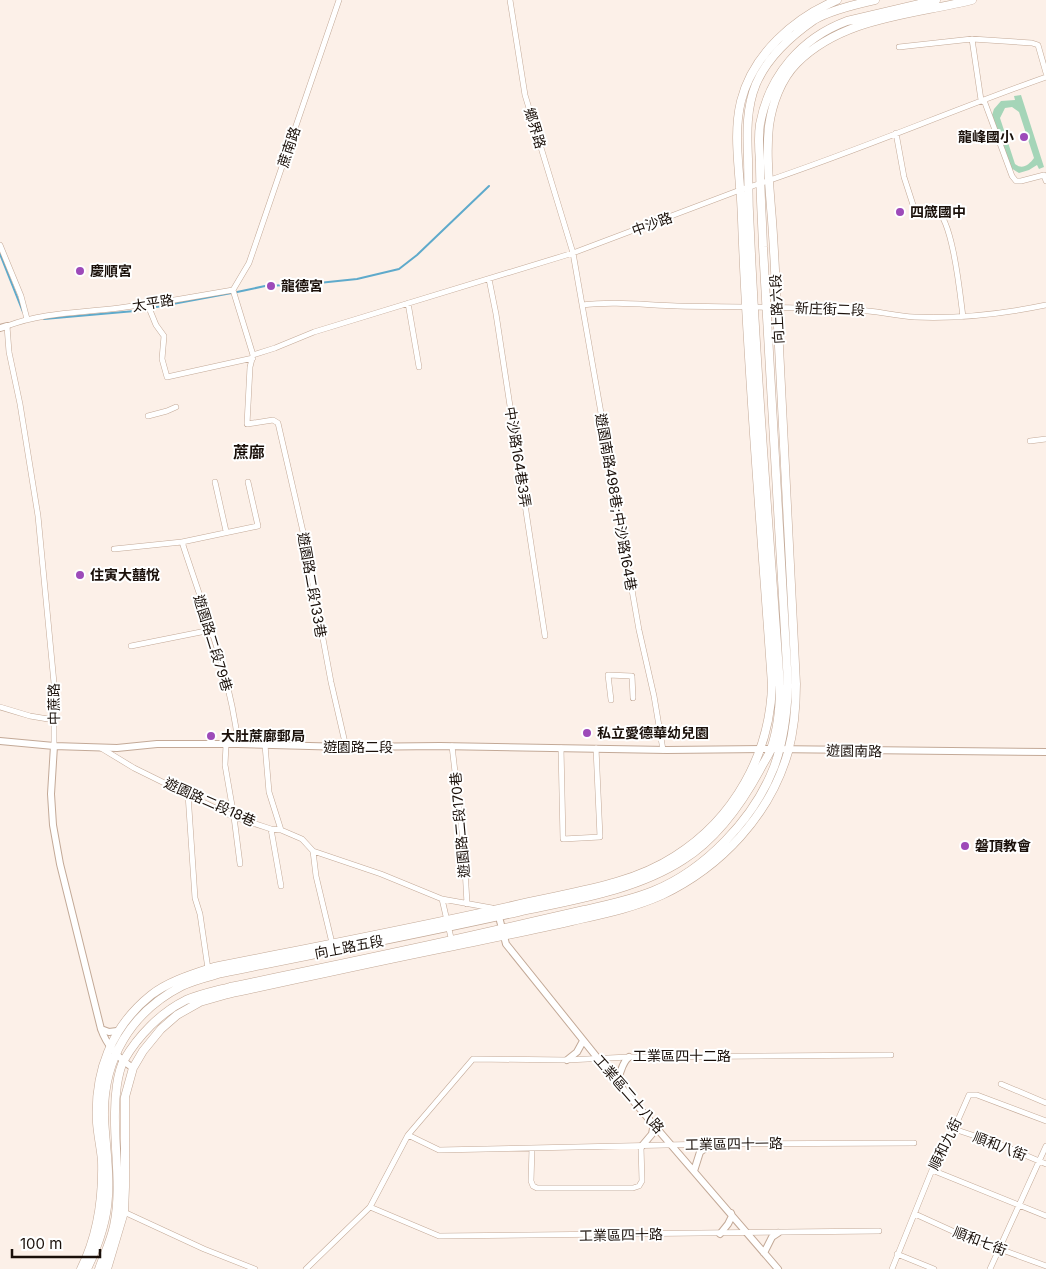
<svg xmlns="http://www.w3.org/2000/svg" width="1046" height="1269" font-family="Inter,'Noto Sans TC',sans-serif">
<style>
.green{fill:#a5d5b8;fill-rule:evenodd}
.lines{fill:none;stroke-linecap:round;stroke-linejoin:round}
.stream{stroke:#5faacb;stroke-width:2}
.minor-casing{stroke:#c3a997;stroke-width:6}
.tertiary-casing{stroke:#c3a997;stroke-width:8}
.secondary-casing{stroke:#c3a997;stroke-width:9}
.minor{stroke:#fff;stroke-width:5}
.tertiary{stroke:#fff;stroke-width:6}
.secondary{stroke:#fff;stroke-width:8}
.poi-dot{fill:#9d4ab9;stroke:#fff;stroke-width:2}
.labels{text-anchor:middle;stroke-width:4;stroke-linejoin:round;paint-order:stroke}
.street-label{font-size:14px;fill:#1a100a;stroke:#fff}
.poi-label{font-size:14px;font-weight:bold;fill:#1a100a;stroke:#fff;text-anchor:start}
.quarter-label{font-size:16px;font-weight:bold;fill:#1a100a;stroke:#fff}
</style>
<rect width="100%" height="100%" fill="#fcf0e8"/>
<path class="green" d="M1021,95L1044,167L1039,169L1037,165L1029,170L1019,173L1011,168L992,115L994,109L1001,101L1015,100L1014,96ZM1012,107L1019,112L1034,158C1029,165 1022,170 1015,164L1000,118L1005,108Z"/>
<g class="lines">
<path class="stream" d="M0,254L23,312
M44,319L135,311L237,292L265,286L309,284L357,279L399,269L417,255L489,186"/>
<g class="minor-casing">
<path id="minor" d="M510,0L525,95L573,253L639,630L654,696L663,750
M972,39L981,100L985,103L1012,176L1016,181H1021L1044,175L1046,181
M899,47L972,39L1032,43L1038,45L1046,73
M896,133L904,177L915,211L919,213L936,209C953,221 960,294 963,317
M0,245L21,296L27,319
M489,279L496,314L545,636
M233,290L253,355L250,367L247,424L273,420L278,423L304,536L331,682L346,747
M233,290L249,263L339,0
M147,303L156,325L164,336L162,359L167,377L253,358
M408,303L419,367
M582,305C614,301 645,305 677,306C736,307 795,307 854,310C875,310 894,316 914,317C959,319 1003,314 1046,305
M253,355L275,348L314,332L573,253L740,190C844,157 944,113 1046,77
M148,416L167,411L176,407
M1030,441L1046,439
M215,482L226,531
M182,542C203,607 231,677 238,744
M114,549L182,542L258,526L248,482
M131,646L211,630
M611,700L608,675L632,676L633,698
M0,707L30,716L54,720
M226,745L225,765L234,817L240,864
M265,745L269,792L281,830
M54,746V683L38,516L20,404L9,352L7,326C44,312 80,313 119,308C157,303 195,297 233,290
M452,746L464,850L467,904
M101,748L134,768L205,803L234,817L271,829L281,830L302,839L313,851L381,874L442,899L492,908
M561,748L563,839L600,837L596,748
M188,794L195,898L200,914L208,969
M271,829L281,886
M313,851L316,876L332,943
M442,899L452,942
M1001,1084L1046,1103
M954,1129L999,1144L1046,1164
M408,1135L439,1150L711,1144L914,1143
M532,1148L531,1181L533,1186L537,1188H633L639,1186L642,1181L641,1147
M932,1170L1046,1216
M370,1207L439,1236L879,1231
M124,1212L204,1249L255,1269
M915,1214L959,1234L1046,1266
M897,1254L934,1269
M306,1269L370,1207L408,1135L473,1059L567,1060L629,1057L891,1055
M892,1269L932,1170L954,1129L969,1095H977L1046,1121
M990,1269L1046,1146"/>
</g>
<g class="tertiary-casing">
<path id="tertiary" d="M0,328L7,326
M0,741L54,746L117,748L157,744H238L346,747L440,746L667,750L771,749L1046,752
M54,746L51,794L53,825L60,864L101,1029C107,1046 118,1058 133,1068
M498,913L506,944L616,1081L778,1269
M101,1029L109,1032L117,1031
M567,1060L577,1052L583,1041
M616,1081C622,1073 621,1063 629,1057
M641,1147L652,1134L654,1123
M694,1171L700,1152L711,1144
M720,1234L728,1224L732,1216L731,1213
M764,1253L772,1237L778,1233"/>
</g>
<g class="secondary-casing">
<path id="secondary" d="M81,1269C98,1235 103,1199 102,1161C101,1149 98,1136 97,1123C94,1073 111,1027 151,995C169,981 193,974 214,967C319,946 424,926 529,902C578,891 632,884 675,856C734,819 770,754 772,685C762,538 749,391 743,244C742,225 742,206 740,187C738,158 734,130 741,101C753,54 794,18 837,0
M87,1269C98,1246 107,1221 108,1196C110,1169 105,1143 104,1116C103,1059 131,1012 182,986C194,980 208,977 222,973C320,953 419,934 518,912C573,900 635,891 683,860C718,838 743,802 762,766C765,760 769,755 771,749C778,729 780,707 780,686C770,542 758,398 751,254C749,222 748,191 748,159C747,134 746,108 756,84C767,58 791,36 814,20C830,10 857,4 875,0
M99,1269C104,1255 111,1240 114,1226C122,1188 114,1150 115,1112C115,1098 117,1073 124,1060C138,1036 161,1012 186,1000C200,994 215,991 230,987C317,969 405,951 492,931C523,924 553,917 584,910C607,905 631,900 653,891C705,870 754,819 774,767C784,740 787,713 788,685L763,247C762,218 760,190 760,162C759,150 758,137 760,124C769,76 801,38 847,21L936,0
M107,1269L124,1212L125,1187V1097L133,1068L143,1051L161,1029L177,1015L200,1002L228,994C303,978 378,961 454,946C493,938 533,930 572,921C603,914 633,908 662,895C721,867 770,815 788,752C794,730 796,707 796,684C790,559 784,433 777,307C775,274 774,241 771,208C769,181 766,153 769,126C772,104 781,79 797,63C843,17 912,15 972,0"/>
</g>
<use href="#minor" class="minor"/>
<use href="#tertiary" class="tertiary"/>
<use href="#secondary" class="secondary"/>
</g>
<g class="poi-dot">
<circle cx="1024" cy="137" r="5"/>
<circle cx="900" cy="212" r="5"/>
<circle cx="80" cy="271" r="5"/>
<circle cx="271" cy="286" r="5"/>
<circle cx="80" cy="575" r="5"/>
<circle cx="587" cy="733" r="5"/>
<circle cx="211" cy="736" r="5"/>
<circle cx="965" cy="846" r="5"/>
</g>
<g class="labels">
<g class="street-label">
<text transform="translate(535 128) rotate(73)" y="5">鄉界路</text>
<text transform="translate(289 147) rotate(-72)" y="5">蔗南路</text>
<text transform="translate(652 224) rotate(-20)" y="5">中沙路</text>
<text transform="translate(153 303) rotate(-9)" y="5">太平路</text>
<text transform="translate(777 309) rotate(-93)" y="5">向上路六段</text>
<text transform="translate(830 309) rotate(2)" y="5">新庄街二段</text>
<text transform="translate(518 457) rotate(81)" y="5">中沙路164巷3弄</text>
<text transform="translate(616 502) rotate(80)" y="5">遊園南路498巷;中沙路164巷</text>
<text transform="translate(312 585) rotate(80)" y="5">遊園路二段133巷</text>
<text transform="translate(213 643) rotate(73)" y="5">遊園路二段79巷</text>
<text transform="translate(54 704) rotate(-91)" y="5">中蔗路</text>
<text x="358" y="752">遊園路二段</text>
<text transform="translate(854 751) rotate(1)" y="5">遊園南路</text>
<text transform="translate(210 802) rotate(24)" y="5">遊園路二段18巷</text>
<text transform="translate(460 825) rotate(-95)" y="5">遊園路二段170巷</text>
<text transform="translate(349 947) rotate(-11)" y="5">向上路五段</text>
<text x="682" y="1061">工業區四十二路</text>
<text transform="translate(629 1094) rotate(49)" y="5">工業區二十八路</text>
<text transform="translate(734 1144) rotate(-1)" y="5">工業區四十一路</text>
<text transform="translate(945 1144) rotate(-64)" y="5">順和九街</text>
<text transform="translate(1000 1146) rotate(21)" y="5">順和八街</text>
<text transform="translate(621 1235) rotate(-1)" y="5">工業區四十路</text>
<text transform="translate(980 1241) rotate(21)" y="5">順和七街</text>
</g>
<g class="poi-label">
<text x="1014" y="142" text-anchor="end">龍峰國小</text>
<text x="910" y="217">四箴國中</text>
<text x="90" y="276">慶順宮</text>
<text x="281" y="291">龍德宮</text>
<text x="90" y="580">住寅大囍悅</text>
<text x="597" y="738">私立愛德華幼兒園</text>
<text x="221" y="741">大肚蔗廍郵局</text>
<text x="975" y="851">磐頂教會</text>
</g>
<g class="quarter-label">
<text x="249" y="458">蔗廍</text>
</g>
</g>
<path d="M12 1249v8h88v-8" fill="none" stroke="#1a100a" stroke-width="2.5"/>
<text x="20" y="1249" font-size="15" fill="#1a100a" stroke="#ffffff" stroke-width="4" paint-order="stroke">100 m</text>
</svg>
